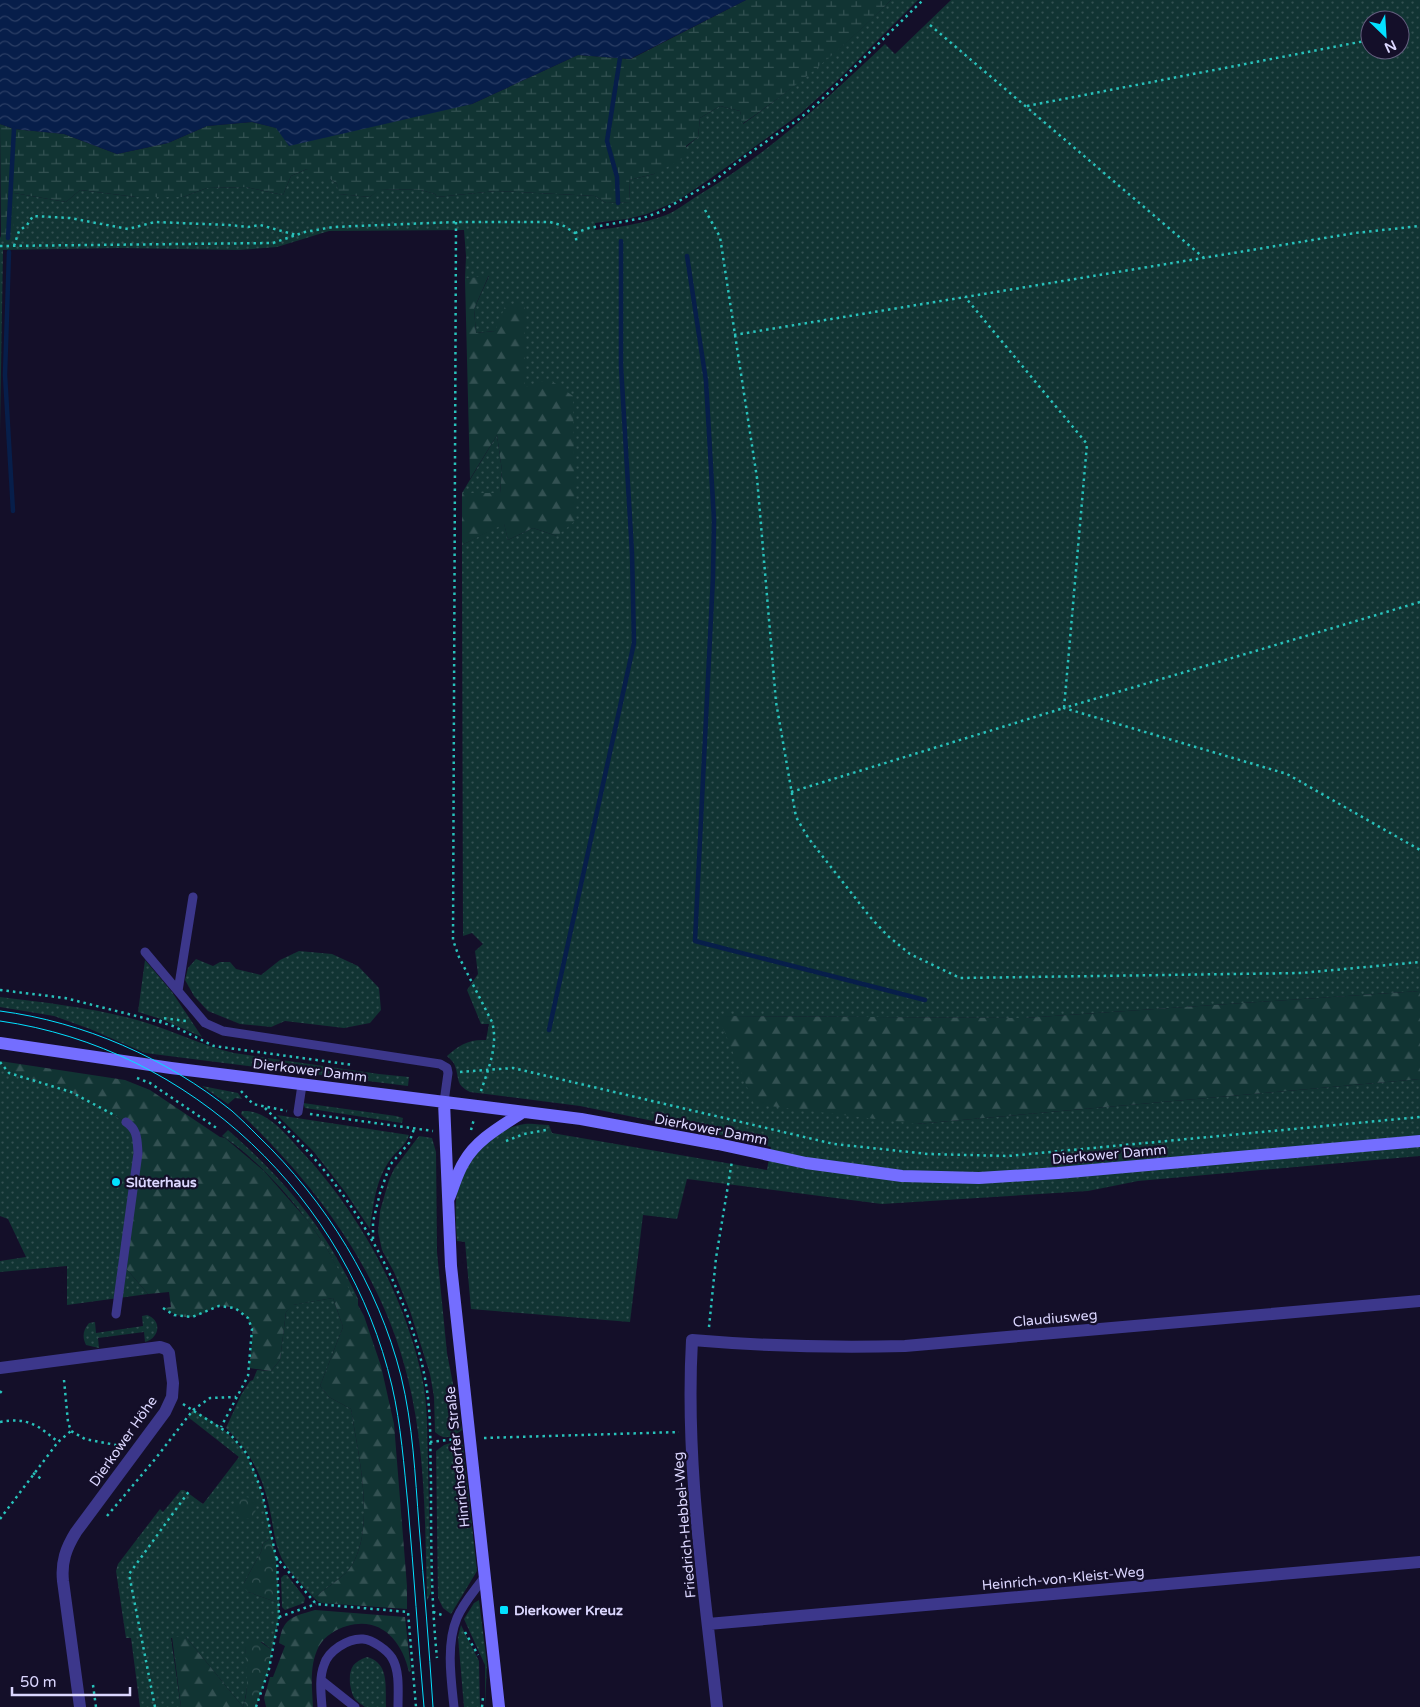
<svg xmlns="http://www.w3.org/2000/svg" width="1420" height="1707" font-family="'Varela Round',sans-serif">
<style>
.grass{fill:url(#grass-dots);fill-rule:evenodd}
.forest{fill:url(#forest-firs)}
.wetland{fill:url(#wetland-marsh)}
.park{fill:url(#park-crowns)}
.water{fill:url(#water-waves)}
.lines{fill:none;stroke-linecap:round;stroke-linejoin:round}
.stream{stroke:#071e4a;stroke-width:4.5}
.path{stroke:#28c2bb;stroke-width:2.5;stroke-dasharray:2.5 4;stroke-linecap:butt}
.lane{stroke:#3c378b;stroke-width:9}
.street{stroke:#3c378b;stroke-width:12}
.secondary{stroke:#746eff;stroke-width:12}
.tram{stroke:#03e1ff;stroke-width:1}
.poi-dot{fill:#03e1ff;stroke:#140f29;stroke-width:2}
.labels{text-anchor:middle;stroke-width:4.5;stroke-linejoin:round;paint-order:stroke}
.street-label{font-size:14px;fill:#dcd7ff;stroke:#140f29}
.poi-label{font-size:14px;font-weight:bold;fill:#dcd7ff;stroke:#140f29;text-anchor:start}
</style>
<defs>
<pattern id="grass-dots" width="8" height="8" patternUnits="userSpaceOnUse" patternTransform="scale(1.25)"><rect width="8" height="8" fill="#113433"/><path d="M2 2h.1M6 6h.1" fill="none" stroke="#335152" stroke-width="1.8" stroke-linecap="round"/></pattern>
<pattern id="forest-firs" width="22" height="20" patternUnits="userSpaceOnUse" patternTransform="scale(1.25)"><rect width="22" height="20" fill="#113433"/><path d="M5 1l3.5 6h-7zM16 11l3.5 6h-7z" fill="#335152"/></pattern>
<pattern id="wetland-marsh" width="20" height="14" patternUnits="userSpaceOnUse" patternTransform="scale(1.25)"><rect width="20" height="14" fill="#113433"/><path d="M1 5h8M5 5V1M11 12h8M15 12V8" fill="none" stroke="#335152"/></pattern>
<pattern id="park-crowns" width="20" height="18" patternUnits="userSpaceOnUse" patternTransform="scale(1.25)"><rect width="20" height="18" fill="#113433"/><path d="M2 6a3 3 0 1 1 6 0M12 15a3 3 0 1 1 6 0" fill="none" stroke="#335152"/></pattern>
<pattern id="water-waves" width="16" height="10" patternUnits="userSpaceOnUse" patternTransform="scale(1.25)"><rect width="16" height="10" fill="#071e4a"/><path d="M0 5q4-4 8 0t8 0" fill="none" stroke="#2b3e65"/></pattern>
</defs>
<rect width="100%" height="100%" fill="#140f29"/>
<path class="grass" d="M891,0H918L840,78L800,114L707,181L677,201L647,214L627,219L595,223V230C617,228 645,223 666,215C678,210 690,200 702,193C770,152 827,99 885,44L895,54L951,0H1420V991L1024,1018L718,1016L916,1124L1420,1079V1156L1138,1181L1088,1191L882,1204L687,1179L677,1219L643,1215L630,1322L471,1309L465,1242L457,1241C456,1224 454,1204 458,1187C466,1157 494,1128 525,1124C533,1123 541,1125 549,1125L552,1133L767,1170L771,1147L712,1133L580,1106L470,1092C455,1084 460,1080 455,1066C454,1062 450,1059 447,1056C459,1045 469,1039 486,1040L489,1024H481L467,990L478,974L475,951L483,944L472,933L463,936L462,545L504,523L508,540L533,528L557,536L525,387V305L495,331L476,333L474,309L489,276L465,279L466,256L464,230L329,231L277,247L239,250L120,248L3,250L0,431V236L1,238H14V193L66,202L80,190L136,197H183L207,188L246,187L283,195L291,176L307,169L330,179L337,184L339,194L370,197L379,189L421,190L435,194L437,197L496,191L595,196L606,203L630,202L629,180L654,174L698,137L700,118L720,106L740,111L743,124C795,87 846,45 891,0ZM1370,20H1400V50H1370Z
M497,435L502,471L500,493H462Z
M299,951L332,954L358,966L379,988L381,1010L370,1023L344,1028L285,1021L271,1027L240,1024L208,1011L194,996L185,980L188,968L196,959L213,966L220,962H230L236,969L261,975L280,960Z
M145,960L172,992L202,1037L161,1019L138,1012Z
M0,997C48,1003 97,1008 144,1022C174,1031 203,1046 234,1053L379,1074L409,1077L408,1086L145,1053L90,1029L54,1016L0,1007Z
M0,1062L9,1073L71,1092L126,1122L137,1136L123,1265L148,1294L67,1305V1266L0,1272V1261L26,1257L8,1219L0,1216Z
M202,1086L238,1093L242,1099L235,1098L228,1104Z
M303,1103L396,1116L403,1118L402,1123L305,1108Z
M242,1111C268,1109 288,1137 305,1155C361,1216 404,1295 422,1377C428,1405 427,1435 428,1463C429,1506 430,1549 431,1592L427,1601C425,1527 426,1452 408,1379C383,1275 318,1187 241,1114Z
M277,1115L409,1135C406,1146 396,1151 390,1160C376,1179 373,1206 370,1229L346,1193L314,1152Z
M228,1130C286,1181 325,1228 358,1299V1307C346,1289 338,1268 327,1249C305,1213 258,1158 222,1136Z
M419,1136L432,1138L436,1152L437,1252L447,1353L462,1430C453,1437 444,1441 435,1432L434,1397L430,1374L410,1311L394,1272L382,1250L378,1232L380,1211L389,1180L394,1169Z
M333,1298L343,1327L320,1386L329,1397L351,1409C358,1453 377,1529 350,1568C344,1577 323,1590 314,1598C302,1584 285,1570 279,1552C274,1539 273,1524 270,1511C263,1476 251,1453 226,1428L241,1395L250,1381L253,1380L257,1370L271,1371L280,1360L286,1312L292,1305Z
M147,1315C162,1320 160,1338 145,1342L144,1332L98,1338L99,1348L86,1345C82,1337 83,1330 89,1323L95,1322L96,1333L143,1326L142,1316Z
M193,1410C255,1443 258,1474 272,1538L263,1543L261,1552L244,1583L248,1592L279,1603V1617L272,1650L262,1642L245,1648C248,1667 249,1688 243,1707L186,1637L171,1638L181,1707H140L131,1638H126L116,1571L118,1564L160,1509L163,1512L181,1490H184L203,1504L239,1457L188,1417Z
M454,1442L460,1443L463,1445L477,1571L451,1614L443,1608L438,1598L436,1451L444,1445Z
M284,1575H287L305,1598L304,1603L285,1610L282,1607L281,1578Z
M479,1600L487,1664L485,1707V1665L464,1619L474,1603Z
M461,1625L479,1661L480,1707H464L458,1637Z
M367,1657C390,1663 385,1688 386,1707H365C362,1705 358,1702 355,1699C352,1695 351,1689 350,1684C349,1669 352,1662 367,1657Z"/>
<path class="forest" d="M489,275L474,309L476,333L495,331L506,304L525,305V387L549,379L573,396L575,521L557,536L533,528L508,540L504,524L462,545V493H500L502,471L497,435L470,479L465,279Z
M1420,991V1079L916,1124L754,1104L718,1016L1024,1018Z
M0,1061L125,1080L150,1090L220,1137L225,1138L264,1171L308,1221L326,1247L364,1316L381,1366L394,1424L407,1586V1609L320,1603L314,1598C323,1590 344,1577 350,1568C377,1529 358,1453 351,1409L329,1397L320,1386L343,1327L333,1298L293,1305L286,1312L280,1360L271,1371L249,1368C250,1356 253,1342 252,1329C250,1314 232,1303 217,1307C209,1309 200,1316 192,1317C181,1318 171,1313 163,1308L171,1307L169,1292L148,1294L123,1265L137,1136L126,1122L71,1092L9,1073Z
M315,1610L405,1617L411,1671L409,1672C402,1641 381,1616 347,1626C336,1629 325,1636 319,1646C309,1665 312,1687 313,1707H266L264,1698L270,1677H273L285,1646L279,1643C283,1618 291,1617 315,1610Z
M172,1637H186L243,1707H181Z"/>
<path class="wetland" d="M746,0H891C846,46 795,88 742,124L740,111L720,106L700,118L698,137L686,146V157L654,174L629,180L630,202L606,203L595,196L496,191L437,197L435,194L421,190L380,189L370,197L338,194L337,184L330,179L316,180L307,169L291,176L283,195L246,187L207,188L183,197H136L80,190L66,202L14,193V239L1,238L0,124L14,129L64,134L117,154L168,143L207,126L252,122L277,128L472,104L578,55L631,59Z"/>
<path class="park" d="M234 1508a11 11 0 1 1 22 0a11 11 0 1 1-22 0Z
M272,1538L276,1557L279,1603L248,1592L244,1588V1583L261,1552L263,1543Z
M256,1639L272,1650L269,1669L256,1707H243L246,1696L247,1681L245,1648L249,1641Z"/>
<path class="water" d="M0,0H746L630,59L578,55L472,104L289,146L276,128L252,122L207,126L168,143L117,154L64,134L14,129L0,124Z"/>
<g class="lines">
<path class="stream" d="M618,203L617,177L607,141L620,58
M8,238L14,129
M9,252L5,375L13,511
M687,256L706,381L714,520L713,577L695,941L925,1000
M549,1030L634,643L632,553L621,366V241"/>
<path class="path" d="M930,25L1204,258
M1027,106L1370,40
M705,210L720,237L757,478L776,702L796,817L809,839L871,918L888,936L910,954L960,978L1301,973L1420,962
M456,222L453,940L459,957L492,1022C499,1046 487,1072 480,1094
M575,233L589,228L643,218L660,212L714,181L744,157L799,119L820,101L923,0
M0,246L273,243L305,232L333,227L456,222H550L564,226L575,233L577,244
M14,246L19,231L27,225L33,216L70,218L128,229L155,222L229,225L248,227L260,225L296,235
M734,335L1355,233L1420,226
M1420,602L1064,708L1287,774L1420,850
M791,792L1064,708L1087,444L965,297
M0,990L65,998L160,1022L173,1026L214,1046L353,1065
M160,1022L162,1018L186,1021
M0,1062L9,1073L71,1092L116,1116
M460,1072L513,1068L834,1144L928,1154L1008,1156L1420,1117
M137,1078L150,1083L218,1129
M241,1091L253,1104L287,1111
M265,1108C283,1126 302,1144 318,1163C373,1227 422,1323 429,1408C431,1432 430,1456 431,1480C431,1540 431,1599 437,1658
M310,1114L433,1131
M471,1130L474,1119
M506,1141L524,1134L546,1130
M373,1239V1222L380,1193L390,1165L409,1143L414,1129
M163,1308L174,1315L192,1317L219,1306L235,1308L248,1318L252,1329L248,1376L221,1427
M709,1327L716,1258L732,1161
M64,1380L68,1422L71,1431L85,1439L116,1445L122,1449
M0,1393L4,1388
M183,1404L230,1434L247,1454L262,1492L276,1557L316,1604L408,1612L416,1707
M0,1422C27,1417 38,1425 58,1442L71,1431
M484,1438L679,1432
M430,1442L457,1439
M33,1473L43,1480
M107,1516L156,1458L193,1410L210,1398L236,1397
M0,1519L58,1442
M433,1612L445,1616
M279,1617L316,1604
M465,1632L478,1655
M93,1685L96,1707
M155,1707L129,1574L190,1490
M256,1707L269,1669L279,1617L277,1558
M482,1707L483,1697"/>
<path class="lane" d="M145,952L205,1023L223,1031L440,1064L447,1068L448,1073L444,1102
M178,991L193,897
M298,1112L302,1085
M116,1314L138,1153C137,1140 138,1130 126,1122
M321,1680L355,1707
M322,1707C321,1693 319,1678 324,1665C328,1651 348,1638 363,1639C373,1640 387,1650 392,1658C400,1671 398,1692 398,1707
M454,1707C451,1679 446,1644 457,1618C463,1603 476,1589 485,1576"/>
<path class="street" d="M0,1368L160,1347L166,1349L169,1353L173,1383L172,1397L165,1412L76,1532C66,1548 61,1562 63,1581L80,1707
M708,1624L1420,1562
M717,1707C704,1585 685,1463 692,1340C763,1346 834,1348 905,1346L1420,1301"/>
<path class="secondary" d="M0,1043L171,1068L581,1119L718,1144L806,1163L902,1176L979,1178L1058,1173L1420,1141
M444,1102L451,1266L499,1707
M449,1198C454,1186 457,1173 464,1162C477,1139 502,1126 523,1112"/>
<path class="tram" d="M0,1011C84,1022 166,1058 232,1111C241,1119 250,1128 258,1136C326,1201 378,1285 401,1376C413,1425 415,1475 419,1525C424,1586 429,1646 433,1707
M0,1021C192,1048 348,1199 392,1386C401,1425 404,1466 408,1506C414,1573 418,1640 424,1707"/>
</g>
<g class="poi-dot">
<circle cx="116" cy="1182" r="5"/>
<rect x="499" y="1605" width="10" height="10" rx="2.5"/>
</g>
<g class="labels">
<g class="street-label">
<text transform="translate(310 1070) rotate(7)" y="5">Dierkower Damm</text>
<text transform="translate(711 1129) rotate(11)" y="5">Dierkower Damm</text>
<text transform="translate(1109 1154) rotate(-5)" y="5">Dierkower Damm</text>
<text transform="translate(1055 1318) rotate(-5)" y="5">Claudiusweg</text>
<text transform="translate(123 1441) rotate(-55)" y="5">Dierkower Höhe</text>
<text transform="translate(457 1457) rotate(-96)" y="5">Hinrichsdorfer Straße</text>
<text transform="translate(684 1525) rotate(-95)" y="5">Friedrich-Hebbel-Weg</text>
<text transform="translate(1063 1578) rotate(-5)" y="5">Heinrich-von-Kleist-Weg</text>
</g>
<g class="poi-label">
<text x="126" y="1187">Slüterhaus</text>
<text x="514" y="1615">Dierkower Kreuz</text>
</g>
</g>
<g transform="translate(1385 35) rotate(155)"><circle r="24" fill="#140f29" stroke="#645f7f"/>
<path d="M0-4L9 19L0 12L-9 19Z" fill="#03e1ff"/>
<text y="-8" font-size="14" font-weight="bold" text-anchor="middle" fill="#dcd7ff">N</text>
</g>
<path d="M12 1687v8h118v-8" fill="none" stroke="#dcd7ff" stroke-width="2.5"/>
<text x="20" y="1687" font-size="15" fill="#dcd7ff" stroke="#140f29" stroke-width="4" paint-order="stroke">50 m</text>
</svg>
